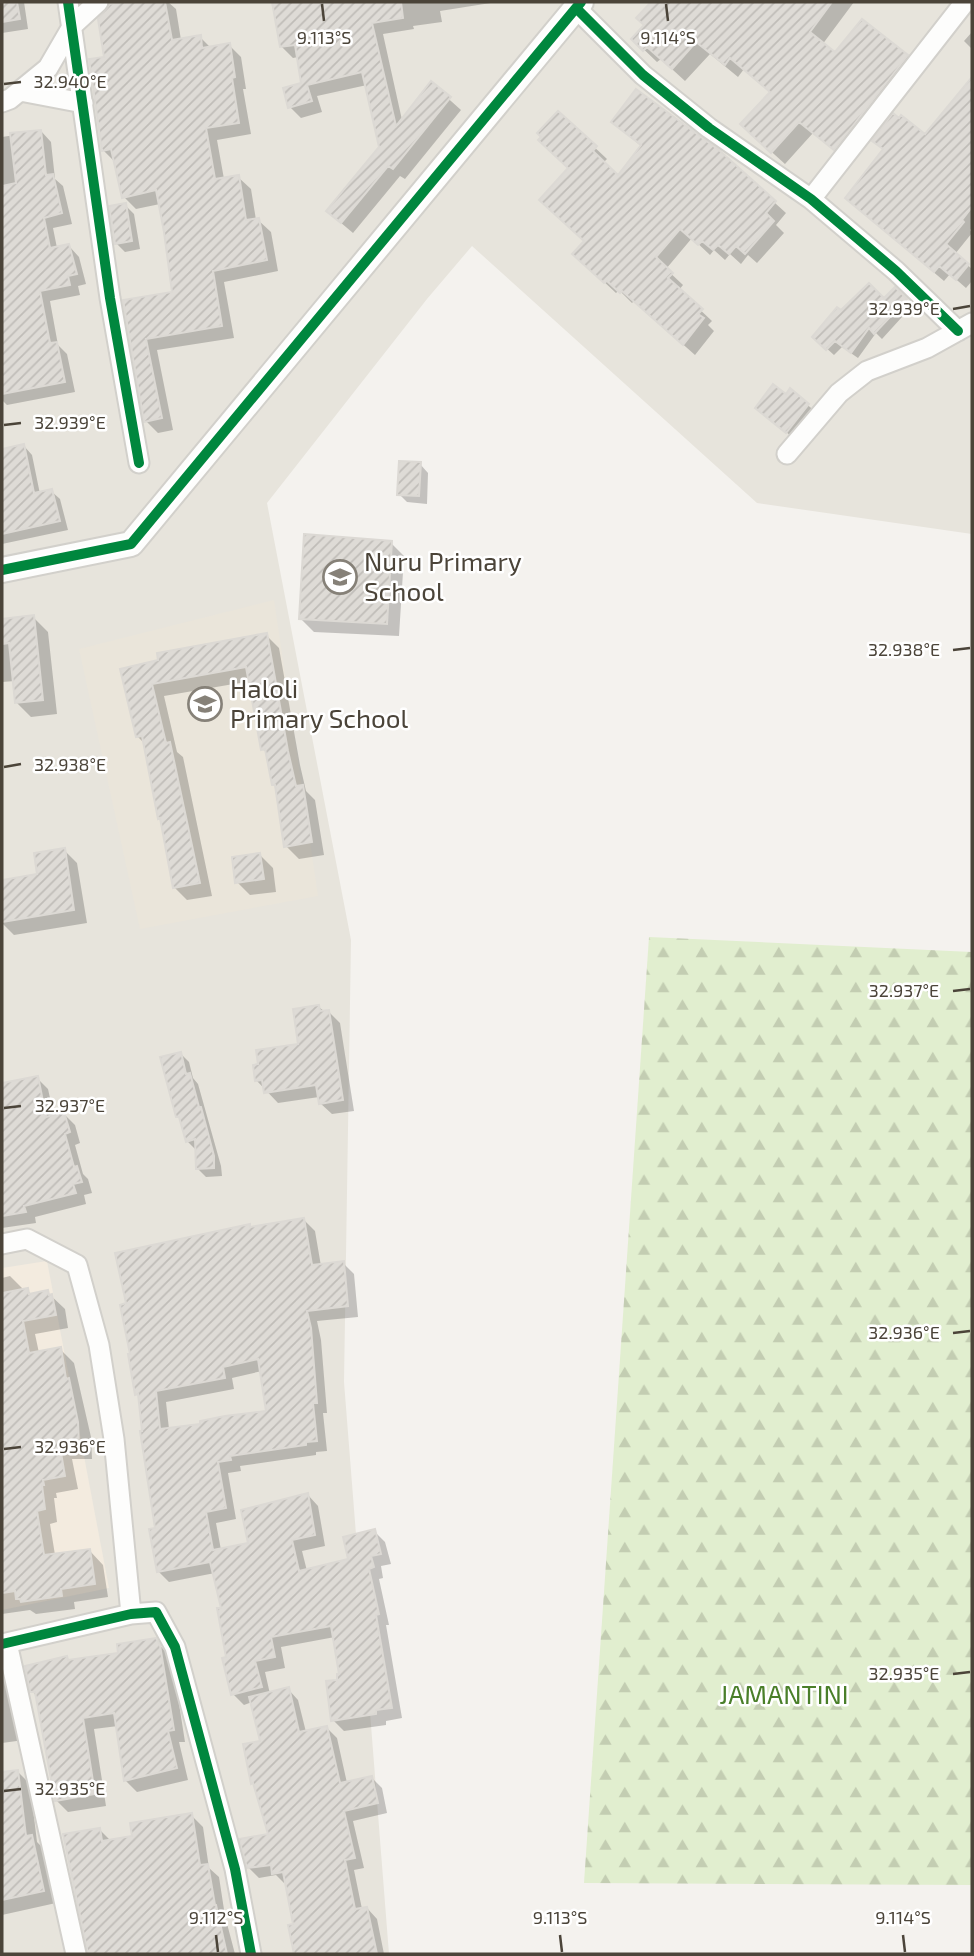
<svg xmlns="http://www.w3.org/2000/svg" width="974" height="1956" font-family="'Exo 2',sans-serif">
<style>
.residential{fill:#e7e4dc}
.commercial{fill:#f3ebdf}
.education{fill:#eae5da}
.forest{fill:url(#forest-firs)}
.shadow{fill:#0003;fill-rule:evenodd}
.building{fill:url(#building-hatch);stroke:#dcd9d4;stroke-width:2;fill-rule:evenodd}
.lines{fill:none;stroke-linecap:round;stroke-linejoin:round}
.minor-casing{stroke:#d2d0cb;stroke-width:23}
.tertiary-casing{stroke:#d2d0cb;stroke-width:28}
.minor{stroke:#fdfdfc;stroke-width:19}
.tertiary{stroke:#fdfdfc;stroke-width:24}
.cycleway-casing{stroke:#fff;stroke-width:15}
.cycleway{stroke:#00873e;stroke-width:10}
.ticks{fill:none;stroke:#4b4439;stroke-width:2.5}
.labels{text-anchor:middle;stroke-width:5;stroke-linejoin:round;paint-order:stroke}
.poi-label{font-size:26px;fill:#4b4439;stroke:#fff;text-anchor:start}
.park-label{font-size:26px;fill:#4a7f2a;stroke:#fff}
.ticks-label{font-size:18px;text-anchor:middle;fill:#4b4439;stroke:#fff;stroke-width:5;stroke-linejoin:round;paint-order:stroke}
</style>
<defs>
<pattern id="forest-firs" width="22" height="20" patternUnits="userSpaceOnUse" patternTransform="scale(1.75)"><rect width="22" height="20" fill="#e1eecf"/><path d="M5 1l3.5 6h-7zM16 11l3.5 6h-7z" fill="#c3cdb2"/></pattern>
<pattern id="building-hatch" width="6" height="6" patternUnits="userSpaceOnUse" patternTransform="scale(1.75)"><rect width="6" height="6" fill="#dedbd6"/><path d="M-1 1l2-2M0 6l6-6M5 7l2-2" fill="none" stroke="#c0bdb8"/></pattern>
</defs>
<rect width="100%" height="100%" fill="#f4f2ee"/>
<path class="residential" d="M2,2H972V534L757,503L472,246L427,299L267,503L351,940L344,1382L389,1954H2Z"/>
<path class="commercial" d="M47,1261L109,1588L2,1610V1268Z"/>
<path class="education" d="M274,600L318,896L140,929L79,649Z"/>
<path class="forest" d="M649,937L972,952V1885L584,1883Z"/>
<path class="shadow" d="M2,2H24L28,29L2,33Z
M134,2H168L176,9L181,40L200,37L211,48L229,45L241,57L246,89H243L251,134L217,140L224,179L238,177L251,189L256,220H258L271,232L278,271L224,282L234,338L157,350L173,430L158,433L146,421L125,301L174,293L160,204L136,209L124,197L116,163L103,150L106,58L111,5Z
M274,2H497L440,11L442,22L413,26L414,29L383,34L402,120L432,84L461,110L405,179L400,176L353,233L340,222L380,147L367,85L317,96L322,112L301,118L290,107L303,84L298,57L293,58L281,46Z
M665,2H854L822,45L835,55L907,56L920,69L848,161L813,133L785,164L755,137L771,93L744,69L738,77L710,54L685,81L661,59L657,62L633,39Z
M972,32V49L964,41Z
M972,79V228L970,230L972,233L955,254L972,269V281L966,288L950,274L944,281L857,207L885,151L874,141L926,136Z
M558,113L607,159L603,163L618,177L642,147L613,122L719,152L786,213L776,225L784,233L757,263L748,255L741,264L730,254L725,260L714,250L710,255L692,238L666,269L683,285L679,290L712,321L708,325L714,331L695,355L634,301L632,303L619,290L616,293L586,265V242Z
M41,131L51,142L55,179L63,186L72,224L53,228L57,248L69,246L79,257L86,284L78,286L80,295L50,301L58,345L67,354L75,392L7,405L2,400V137Z
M125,205L134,214L140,249L125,252L116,243Z
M895,289L912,306L882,339L876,333L858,358L842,347L834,355L814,337L884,301Z
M791,391L817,413L796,440L766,416Z
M24,446L32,455L40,494L51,491L60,499L68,530L2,544V451Z
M420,464L428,473L427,504L407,502L399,494Z
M391,543L404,556L399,636L314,632L301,619Z
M33,617L48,632L57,714L31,717L17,703L15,681L2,682V619Z
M266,635L279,648L300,765L306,791L315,800L324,855L299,859L286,846L277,787L274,784L267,753L263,749L251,681L164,696L177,752L183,757L212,896L187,900L174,887L145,744L137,736L122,670Z
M64,850L77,863L87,923L14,935L2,923V882L39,876Z
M260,855L273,868L276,892L250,895L237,882Z
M319,1007L325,1012H329L340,1023L354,1111L332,1114L320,1103L319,1097L278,1103L257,1081L300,1045Z
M181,1054L189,1062L193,1078L198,1084L221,1166L222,1176L206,1177L198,1169L195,1149L187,1141L182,1121L178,1117Z
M37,1078L48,1089L54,1116L64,1114L75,1125L80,1143L75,1145L83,1174L88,1179L92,1193L84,1195L86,1204L35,1217L36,1223L2,1228V1085Z
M304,1220L315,1231L321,1266L343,1263L354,1274L358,1317L317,1321L321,1340L327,1413H323L327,1451L316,1452V1455L240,1466L241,1471L228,1473L236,1519L216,1523L221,1550L250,1545L308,1495L318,1506L325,1546L302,1551L307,1571L350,1560L374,1531L385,1542L391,1564L381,1566L383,1578L379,1579L389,1625H386L402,1718L386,1721V1725L344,1731L333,1720L341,1676L335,1637L281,1647L285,1668L265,1672L270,1694L288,1689L298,1700L306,1732L327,1728L337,1738L347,1783L372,1778L382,1788L387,1813L353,1821L364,1868L354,1870L362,1909L367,1908L377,1919L384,1954H296L290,1927L295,1925L287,1883H284L276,1875L259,1878L249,1868L270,1835L256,1786L253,1783L262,1742L252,1702L244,1705L233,1694L223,1609L215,1573L169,1582L158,1571L157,1530L140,1397L137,1394L251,1228ZM262,1371L268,1412L169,1429L166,1402L234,1389L232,1378Z
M10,1276L24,1290H27L32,1295L47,1292L65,1309L68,1328L35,1334L39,1353L60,1349L74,1363L91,1437L92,1459H72L78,1489L56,1493L57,1498H54L57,1522L50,1524L55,1555L90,1551L103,1565L108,1597L74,1602L75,1609L36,1614L30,1610L2,1614V1278Z
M155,1640L172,1659L185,1742H179L188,1780L137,1792L125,1780L118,1726L94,1729L106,1806L68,1812L56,1800L38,1698L32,1691L66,1658L70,1662L120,1654Z
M2,1673L12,1683L24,1740L2,1743Z
M18,1772L30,1784L37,1842L44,1849L56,1903L2,1915V1774Z
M191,1815L203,1827L209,1868L219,1877L225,1916L235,1954H89L99,1829L111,1841L134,1838Z"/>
<path class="building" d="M2,2H17L20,19L2,22Z
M122,2H165L172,40L201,35L202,48L230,43L235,77L232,78L239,123L206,128L215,179L239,175L246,220L259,218L267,260L213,271L222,326L146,339L162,418L144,422L123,300L172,292L164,232L156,190L122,198L111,149L102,151L89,59L104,57L98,19L110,4Z
M272,2H401L403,18L372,23L396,126L431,81L451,97L393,169L388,166L341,223L326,211L379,147L362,72L307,85L312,101L288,108L283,88L301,83L295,45L280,47Z
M651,2H832L810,32L835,52L862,19L908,55L834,150L799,122L771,153L740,124L770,92L730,58L725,65L696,42L672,69L647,47L643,51L631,39L644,25L636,18Z
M972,77V207L962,220L964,222L946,244L969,264L956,280L939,266L934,272L845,198L883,149L872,141L893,113L899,118L901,115L925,134Z
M636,89L720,151L776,201L766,213L774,221L745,254L736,246L729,254L718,245L713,250L702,241L698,245L680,229L656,257L673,273L668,278L703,309L698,314L704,318L683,345L622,291L620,293L607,281L604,283L572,254L584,241L539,200L568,168L538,140L541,137L537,133L558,111L597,146L593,151L618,175L641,145L611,122Z
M41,130L46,175L53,174L62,213L44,218L50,248L69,244L77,274L68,276L70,285L40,291L50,343L57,342L65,382L2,394V186L16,183L10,133Z
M126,203L132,241L115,244L109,206Z
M869,283L884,298L895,287L907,299L874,334L869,328L851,353L835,341L826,350L812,337L837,307L841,310Z
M773,384L786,394L790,388L809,404L786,433L755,408Z
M24,444L34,493L52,489L60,521L2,534V449Z
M399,461L421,462L419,496L397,495Z
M304,534L392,541L387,624L299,619Z
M34,615L43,700L15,703L9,643L2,644V619Z
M267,633L288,751L296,786L303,785L312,842L284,847L275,785H272L265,749L261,750L246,667L152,684L166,743L170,742L200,883L173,888L160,818L158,819L142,736L136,737L120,669L158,660L157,653Z
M65,848L74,910L2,922V880L37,874L34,853Z
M260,853L264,879L235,883L232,857Z
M319,1005L320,1011L329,1010L343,1100L319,1104L316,1085L264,1093L262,1080L255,1081L253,1065L258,1064L256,1050L298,1044L293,1009Z
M181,1052L186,1074L190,1073L199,1107H201L214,1156V1168L196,1169L195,1139L186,1142L179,1117H176L160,1057Z
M38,1076L46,1117L64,1112L70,1132L65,1134L74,1167L77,1166L82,1182L73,1184L76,1193L24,1206L26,1212L2,1216V1083Z
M304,1218L312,1265L344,1261L348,1306L307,1311L311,1328L317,1403H313L317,1441L306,1442V1445L230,1456L231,1460L218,1462L226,1508L206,1512L213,1550L248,1543L241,1510L308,1493L315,1535L292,1540L299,1571L348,1559L343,1537L375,1529L381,1554L371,1556L374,1567L369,1569L379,1614L376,1615L392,1708L376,1710V1714L331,1721L326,1681L337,1680V1674H339L331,1626L271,1637L275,1657L255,1661L262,1687L231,1695L222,1658L226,1657L217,1608H221L210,1562L157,1572L149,1529L155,1528L140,1431H142L138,1394L135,1395L128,1354H130L120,1305L126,1303L115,1253L250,1224V1227ZM258,1359L266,1411L225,1416L200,1421V1424L160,1429L156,1391L225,1378L223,1367Z
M28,1288L29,1294L48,1290L49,1295L52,1294L56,1315L23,1321L29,1353L61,1347L66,1379L69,1378L78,1422L79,1447H60L65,1476L43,1480L44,1485H42L45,1509L37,1511L44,1555L90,1549L95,1584L61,1589L62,1596L21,1602L20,1599H16L15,1591L2,1593V1293Z
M156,1638L160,1645L174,1730L168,1731L177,1768L124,1781L114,1713L83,1718L95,1794L55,1801L35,1692H30L25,1666L67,1656L68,1660L118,1653L117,1644Z
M289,1687L299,1732L327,1726L340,1783L372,1776L378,1803L344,1811L355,1858L345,1860L355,1909L367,1907L377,1954H294L288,1925L293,1924L283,1872L272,1874L271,1865L247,1868L239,1839L268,1834L253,1783L251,1784L243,1744L260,1741L249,1697Z
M18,1770L26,1836L32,1835L44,1891L2,1900V1772Z
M192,1813L200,1865L208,1864L215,1905H216L227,1954H88L63,1834L100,1828L102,1841L132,1836L130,1823Z"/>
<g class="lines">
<g class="minor-casing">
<path id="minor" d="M68,2L110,298L139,463
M576,8L643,75L709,128L811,199L896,271L958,331
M20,91L83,103
M2,102L10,99L48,68L73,25L98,2
M811,199L965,2
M787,454L839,393L867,371L927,348L972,323
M2,1244L27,1239L77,1265L99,1345L114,1439L131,1614
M7,1643L76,1954
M2,1644L131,1614L156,1612L175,1647L235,1869L251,1954"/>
</g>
<g class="tertiary-casing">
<path id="tertiary" d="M2,570L131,544L581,2"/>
</g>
<use href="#minor" class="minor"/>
<use href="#tertiary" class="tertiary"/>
<g class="cycleway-casing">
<path id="cycleway" d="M68,2L110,298L139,463
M576,8L643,75L709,128L811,199L896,271L958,331
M2,570L131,544L581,2
M2,1644L131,1614L156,1612L175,1647L235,1869L251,1954"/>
</g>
<use href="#cycleway" class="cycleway"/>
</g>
<path class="ticks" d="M322,4L324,21M666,4L668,21M4,84L21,82M953,309L970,306M4,425L21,423M953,650L970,648M4,767L21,764M953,991L970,989M4,1108L21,1106M953,1333L970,1331M4,1449L21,1447M953,1674L970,1672M4,1791L21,1789M216,1935L218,1952M560,1935L562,1952M903,1935L905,1952"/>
<defs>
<g id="school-ring" transform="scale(1.75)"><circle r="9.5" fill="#fff" stroke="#868178" stroke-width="1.5"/><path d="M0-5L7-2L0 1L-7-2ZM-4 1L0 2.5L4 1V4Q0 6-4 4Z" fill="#868178"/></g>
</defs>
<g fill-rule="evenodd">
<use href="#school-ring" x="340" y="577"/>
<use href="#school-ring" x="205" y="704"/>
</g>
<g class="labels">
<g class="poi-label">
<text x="364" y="571">Nuru Primary<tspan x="364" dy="30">School</tspan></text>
<text x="230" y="698">Haloli<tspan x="230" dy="30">Primary School</tspan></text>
</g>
<g class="park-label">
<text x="784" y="1704">JAMANTINI</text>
</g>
</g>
<g class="ticks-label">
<text x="324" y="44">9.113°S</text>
<text x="668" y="44">9.114°S</text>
<text x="70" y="88">32.940°E</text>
<text x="904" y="315">32.939°E</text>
<text x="70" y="429">32.939°E</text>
<text x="904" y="656">32.938°E</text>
<text x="70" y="771">32.938°E</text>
<text x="904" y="997">32.937°E</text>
<text x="70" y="1112">32.937°E</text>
<text x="904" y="1339">32.936°E</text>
<text x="70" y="1453">32.936°E</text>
<text x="904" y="1680">32.935°E</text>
<text x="70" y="1795">32.935°E</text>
<text x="216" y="1924">9.112°S</text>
<text x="560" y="1924">9.113°S</text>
<text x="903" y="1924">9.114°S</text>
</g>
<rect width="974" height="1956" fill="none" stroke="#4b4439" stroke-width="7"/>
</svg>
